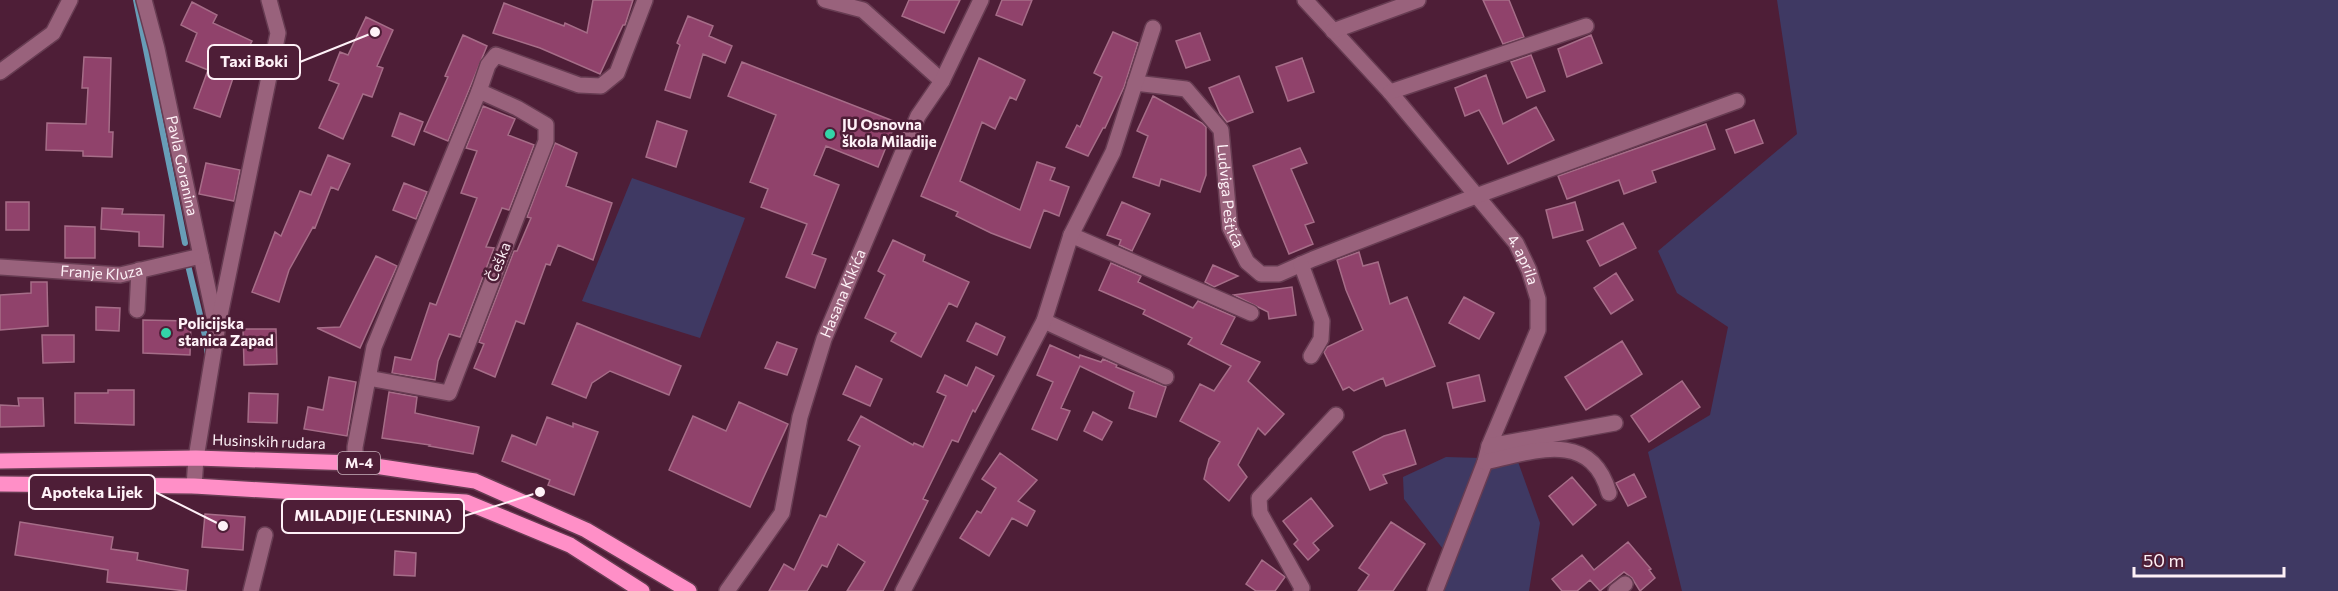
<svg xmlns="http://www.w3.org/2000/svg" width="2338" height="591" font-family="Commissioner,sans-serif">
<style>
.green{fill:#3f3963}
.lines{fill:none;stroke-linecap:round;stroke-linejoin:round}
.stream{stroke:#689db7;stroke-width:6}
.building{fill:#90426b;stroke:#a66d88;stroke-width:1.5}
.minor-casing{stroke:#673c52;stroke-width:18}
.major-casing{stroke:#673c52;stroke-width:18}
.minor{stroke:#99627c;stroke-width:15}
.major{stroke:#ff8fc7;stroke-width:15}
.poi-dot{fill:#33d4a8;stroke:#4e1e37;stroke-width:2}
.labels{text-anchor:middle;stroke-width:5;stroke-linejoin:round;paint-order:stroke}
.shield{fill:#4e1e37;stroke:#c9b2bd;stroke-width:1.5}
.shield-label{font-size:14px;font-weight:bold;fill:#fef1f7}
.poi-label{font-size:15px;font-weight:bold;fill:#fef1f7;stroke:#4e1e37;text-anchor:start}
.street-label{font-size:15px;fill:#fef1f7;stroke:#4e1e37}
.leader{fill:none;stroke:#fef1f7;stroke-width:2}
.callout-dot{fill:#fef1f7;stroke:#4e1e37;stroke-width:2}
.callout{fill:#4e1e37;stroke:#fef1f7;stroke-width:2}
.callout-label{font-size:16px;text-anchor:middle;font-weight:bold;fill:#fef1f7}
</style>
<rect width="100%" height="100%" fill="#4e1e37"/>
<path class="green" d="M1777,0H2338V591H1682L1648,452L1710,415L1728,327L1677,293L1658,251L1797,134Z
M632,178L745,218L700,338L582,301Z
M1446,457L1517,459L1540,523L1529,591H1431L1443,549L1404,499L1403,477Z"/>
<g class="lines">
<path class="stream" d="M136,0L185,243
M188,265L207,344V352"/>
</g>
<path class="building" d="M593,0H633L625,25H623L600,74L540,48L493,33L504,3L564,26L565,23L587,33Z
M909,0H960L944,33L902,16Z
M1002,0H1032L1022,25L996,15Z
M1483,0H1509L1524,37L1503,44Z
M192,2L217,15L213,23L252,41L233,78L220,117L194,108L208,70L186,61L197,33L181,25Z
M688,16L713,26L709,36L732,46L725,63L703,54L690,98L665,90L680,45L677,43Z
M366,17L393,30L377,66L383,68L372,97L363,94L343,139L319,128L339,84L329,80L340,52L348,55Z
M1113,32L1138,43L1124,87L1105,128H1103L1088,156L1066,147L1077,125L1080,127L1102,77L1094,73Z
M1200,33L1210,60L1186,68L1176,41Z
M463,35L487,46L448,141L424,131L448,77L445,76Z
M1591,35L1602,63L1567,77L1558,49Z
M1531,55L1545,91L1527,98L1511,62Z
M84,57L111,58L109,132H113L112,157L83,156V151L46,150L47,123L86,124L88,88H82Z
M979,58L1025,80L1016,100L1010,97L995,129L982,122L960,181L1020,210L1037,162L1055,168L1050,180L1069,187L1059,216L1044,210L1030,248L991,233L956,216L958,212L921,196Z
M1302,58L1314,92L1288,101L1276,67Z
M742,62L896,122L878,167L826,146L814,175L839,185L812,254L826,259L815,288L786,277L807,224L761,207L768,189L750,182L776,115L728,96Z
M1486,75L1503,124L1536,107L1554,140L1508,164L1479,110L1465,116L1455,88Z
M1239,76L1253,112L1227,122L1220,113L1209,88Z
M1153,96L1202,123L1206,127V175L1200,192L1161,179L1159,186L1133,177L1148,136L1137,131Z
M483,106L515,119L508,135L534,145L509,210L502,208L486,247L494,248L460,337L449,334L438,361L435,380L392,373L395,357L411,360L430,303L436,305L477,198L461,193L477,151L466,148Z
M400,113L423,122L414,145L392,136Z
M1754,120L1763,143L1735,153L1726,130Z
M657,121L687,131L676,167L646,157Z
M1706,124L1715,149L1652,171L1656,182L1624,194L1619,180L1567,199L1558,176Z
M555,143L577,153L566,186L612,203L593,260L558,245L550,265L546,264L524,324L516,321L495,377L474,368L484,344L479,342L514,251H517L531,218L527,217Z
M1300,148L1307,163L1291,169L1314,222L1305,225L1313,244L1289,254L1253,166Z
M328,155L350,164L338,190L331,187L315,228L313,227L289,270L279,302L252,292L275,232L281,236L300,191L311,195Z
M206,163L240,170L234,201L199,194Z
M404,183L427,192L416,219L393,210Z
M6,202H29V230H6Z
M1122,202L1150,214L1132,251L1119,245L1121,240L1107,235Z
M1575,202L1583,230L1553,238L1546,210Z
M102,208L123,209L122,214L164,215L163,247L139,246V232L101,229Z
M1623,223L1636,248L1600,266L1587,241Z
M65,226L95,227V258H65Z
M893,240L925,255L923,261L969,282L957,307L949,303L921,357L891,341L896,333L865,318L885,275L878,271Z
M1359,252L1363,266L1378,262L1390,304L1407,297L1435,366L1386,386L1383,378L1354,391L1349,387L1343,390L1324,352L1327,347L1363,330L1346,290L1337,260Z
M376,256L397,266L360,348L317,328L340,327Z
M1111,263L1141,276L1138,282L1193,308L1198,301L1235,317L1221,344L1260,362L1248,381L1284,414L1265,435L1258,428L1238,465L1247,477L1229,501L1204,479L1209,459L1220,442L1180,421L1200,384L1214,391L1231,366L1188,344L1192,338L1143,314L1145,310L1099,290Z
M1213,265L1238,276L1214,287L1205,282Z
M1616,273L1633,300L1611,314L1594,288Z
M31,282H47L48,326L0,330V295L31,293Z
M1292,287L1296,315L1269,319L1268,312L1234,295Z
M1464,297L1494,313L1479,339L1449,323Z
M96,307L120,308L119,331L96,330Z
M143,320L191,321L190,355L143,353Z
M577,323L681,366L669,395L610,371L592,383L586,398L552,384Z
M976,323L1005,337L997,355L967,341Z
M243,329H276L277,364L244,365Z
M42,335H74V362L43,363Z
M1622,341L1642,374L1586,410L1565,377Z
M777,342L797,349L787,375L765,368Z
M1050,345L1079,358L1080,355L1101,362L1103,359L1117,365L1116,367L1166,387L1156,417L1129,408L1134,392L1080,366L1061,408L1070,411L1057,440L1032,429L1053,382L1037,375Z
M856,366L882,379L870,406L843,394Z
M976,367L994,376L975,412L973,410L958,442L952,440L923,499L928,501L883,591H847L865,562L838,544L827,567L822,565L807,591H769L784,564L794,570L820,515L826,517L860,446L848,440L861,416L913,445L914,443L923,447L946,396L937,392L945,375L967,386Z
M1479,375L1485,401L1453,408L1447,383Z
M329,377L356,382L347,436L304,429L308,407L323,410Z
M1682,381L1700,407L1649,442L1631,416Z
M108,390H134V425L75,423V393H108Z
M389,392L417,397L415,413L479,427L473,454L429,446L430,445L382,438Z
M249,393L278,394L277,423L248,422Z
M18,398H43L44,426L0,427V405L19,406Z
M739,402L788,424L750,507L669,470L693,416L726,431Z
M1093,412L1112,422L1102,440L1084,431Z
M547,417L573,427V423L598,432L574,495L548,485L550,480L502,461L512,435L536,445Z
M1405,430L1416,464L1383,475L1387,483L1370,490L1353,452L1384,436Z
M1000,453L1037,480L1018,501L1035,511L1027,526L1012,518L989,556L960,538L977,511L981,513L996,488L982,479Z
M1634,474L1646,497L1628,506L1616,483Z
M1572,477L1596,505L1573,525L1549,496Z
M1311,498L1333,526L1313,543L1319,550L1308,560L1294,544L1298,540L1283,521Z
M205,514L245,517L243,550L202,547Z
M20,522L113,537L111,549L138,553L137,560L188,570L186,591L107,582L108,570L15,555Z
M1391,522L1425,544L1393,591H1358L1369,575L1359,568Z
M1628,542L1651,569L1649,570L1655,578L1640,591L1632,578L1624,572L1600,591L1590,580L1577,591H1562L1552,579L1582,555L1594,570Z
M395,551L416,553L415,576L394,575Z
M1262,560L1285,577L1275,591H1256L1246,584Z"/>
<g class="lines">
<g class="minor-casing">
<g id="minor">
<path id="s1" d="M144,0L157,49L217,331L196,458L194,486"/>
<path d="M825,0L863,10L942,81"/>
<path id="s2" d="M1305,0L1390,92L1516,243L1529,270L1538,299V330L1489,446L1485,462L1435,591"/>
<path d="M1333,31L1418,0"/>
<path d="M0,72L53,33L70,0"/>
<path id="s3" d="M1135,83L1186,89L1221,130L1230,228L1247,262L1261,274H1279L1313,259L1476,196L1737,101"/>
<path d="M479,91L488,65L496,55L579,85L601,86L617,73L645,0"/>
<path d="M1390,92L1586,26"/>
<path d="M1071,235L1251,313"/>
<path d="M1301,264L1322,321L1321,339L1311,356"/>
<path id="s4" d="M0,267L120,275L201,256"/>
<path d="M137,310L139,270"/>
<path d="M1044,321L1166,377"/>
<path d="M218,325L278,33L269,0"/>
<path d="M1489,446L1615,423"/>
<path d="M1485,462C1534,451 1591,429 1609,493"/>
<path d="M355,463V447L374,347L479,91L517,108L546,125V141L449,393L368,378"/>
<path d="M251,591L265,535"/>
<path id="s5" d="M727,591L782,513L800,417L824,339L918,116L942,81L981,0"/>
<path d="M903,591L1044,321L1071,235L1113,152L1153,28"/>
<path d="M1301,591L1302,588L1260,513L1259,498L1336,415"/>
<path d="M1616,591L1625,584"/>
</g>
</g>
<g class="major-casing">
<path id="major" d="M0,461L196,458L355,463L475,481L586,530L689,591
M0,484L194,486L466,502L570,545L642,591"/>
</g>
<use href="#minor" class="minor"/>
<use href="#major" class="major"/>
</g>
<g class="poi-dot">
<circle cx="830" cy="134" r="6"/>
<circle cx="166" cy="333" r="6"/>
</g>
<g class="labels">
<rect class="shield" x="338" y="452" width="42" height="22" rx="4.5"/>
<g class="shield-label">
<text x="359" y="468">M-4</text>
</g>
<g class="poi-label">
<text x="842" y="130">JU Osnovna<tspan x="842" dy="17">škola Miladije</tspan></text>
<text x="178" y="329">Policijska<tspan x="178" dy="17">stanica Zapad</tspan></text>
</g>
<g class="street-label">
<text dy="5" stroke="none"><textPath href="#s1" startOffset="170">Pavla Goranina</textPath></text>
<text dy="5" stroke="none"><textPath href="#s3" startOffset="172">Ludviga Peštića</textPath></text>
<text dy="5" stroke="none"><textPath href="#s2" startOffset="340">4. aprila</textPath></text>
<text transform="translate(499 262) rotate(-69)" y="5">Češka</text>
<text dy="5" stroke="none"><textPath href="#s4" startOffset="102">Franje Kluza</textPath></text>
<text dy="5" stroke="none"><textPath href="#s5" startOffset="324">Hasana Kikića</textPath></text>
<text transform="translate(269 442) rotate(2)" y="5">Husinskih rudara</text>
</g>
</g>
<path class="leader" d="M375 32L300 62M223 526L155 492M540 492L464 516"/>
<g class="callout-dot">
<circle cx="375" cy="32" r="6"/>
<circle cx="223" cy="526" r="6"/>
<circle cx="540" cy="492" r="6"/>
</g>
<g class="callout">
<rect x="208" y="45" width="92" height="34" rx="6"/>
<rect x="29" y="475" width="126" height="34" rx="6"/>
<rect x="282" y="499" width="182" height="34" rx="6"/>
</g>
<g class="callout-label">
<text x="254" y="67">Taxi Boki</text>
<text x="92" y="498">Apoteka Lijek</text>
<text x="373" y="521">MILADIJE (LESNINA)</text>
</g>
<path d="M2134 567v9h150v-9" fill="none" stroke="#fef1f7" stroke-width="3"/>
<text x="2143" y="567" font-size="18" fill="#fef1f7" stroke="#4e1e37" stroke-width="4.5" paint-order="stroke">50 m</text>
</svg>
